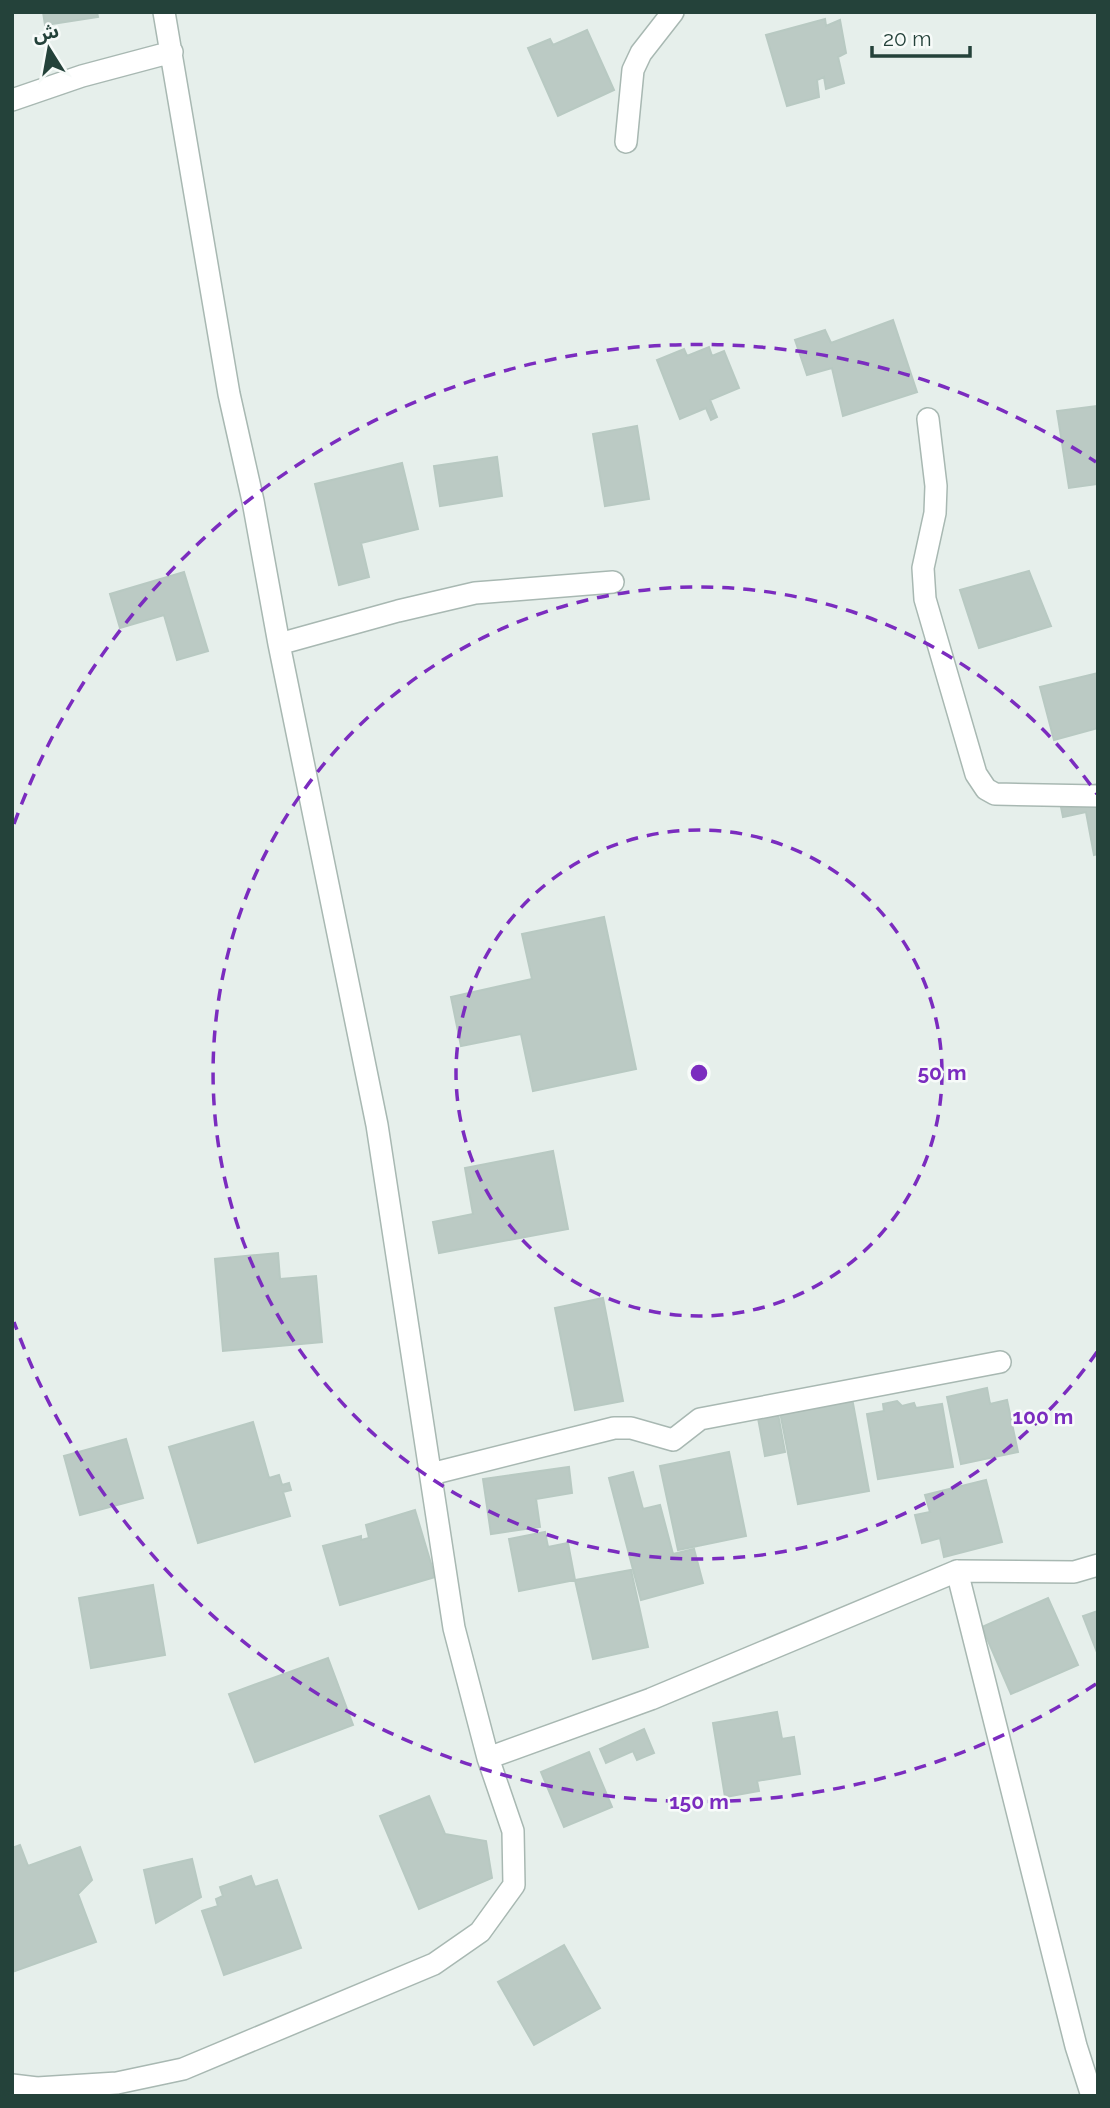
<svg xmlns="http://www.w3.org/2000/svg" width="1110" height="2108" font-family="Raleway,'Noto Sans Arabic',sans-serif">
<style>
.building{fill:#bbcac4;stroke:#b8c9c2;stroke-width:2}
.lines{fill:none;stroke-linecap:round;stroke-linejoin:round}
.street-casing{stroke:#a8b8b2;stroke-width:24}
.street{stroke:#fff;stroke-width:21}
.ring{fill:none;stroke:#7b2cbf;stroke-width:3.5;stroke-dasharray:12 9}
.centre{fill:#7b2cbf;stroke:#f7fbf9;stroke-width:3.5}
.ring-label{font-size:21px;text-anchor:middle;font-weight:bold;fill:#7b2cbf;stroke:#f7fbf9;stroke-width:5;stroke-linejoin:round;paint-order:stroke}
</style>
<rect width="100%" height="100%" fill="#e6efeb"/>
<path class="building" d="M43,12H97L98,17L45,25Z
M825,19L826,26L840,20L846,53L838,57L844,83L826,89L824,77L817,80L819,97L787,106L766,35Z
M587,30L614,90L558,116L528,48L550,39L553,45Z
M893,320L917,392L843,416L832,368L807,375L795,340L825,330L831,343Z
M709,347L712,356L724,351L739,388L710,400L717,417L711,420L706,408L680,419L657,360L684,349L687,356Z
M1098,406V484L1069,488L1057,411Z
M637,426L649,499L605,506L593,434Z
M497,457L502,496L440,506L434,466Z
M402,463L418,529L361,543L369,577L339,585L315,484Z
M1029,571L1051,626L979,648L960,590Z
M184,572L208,651L177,660L164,615L120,628L110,594Z
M1098,673V728L1054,740L1040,687Z
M1098,784V854L1094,855L1086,812L1063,817L1058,792Z
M604,917L636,1069L533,1091L521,1034L461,1046L451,997L532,979L522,934Z
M553,1151L568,1229L439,1253L433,1222L473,1214L465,1168Z
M278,1253L280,1279L316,1276L322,1342L223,1351L215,1259Z
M603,1298L623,1401L575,1410L555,1308Z
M987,1388L990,1404L1007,1400L1018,1452L961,1464L947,1397Z
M852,1398L869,1491L798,1504L780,1412Z
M897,1401L902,1406L914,1403L916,1408L942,1404L953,1467L878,1479L867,1414L884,1411L883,1404Z
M778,1414L785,1452L765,1456L758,1418Z
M253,1422L269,1478L279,1475L282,1485L289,1483L291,1490L283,1492L290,1516L198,1543L169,1447Z
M126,1439L143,1498L80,1515L64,1456Z
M729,1452L746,1536L678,1550L660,1466Z
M569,1467L572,1493L536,1499L540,1527L491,1534L483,1479Z
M633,1472L643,1509L660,1505L673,1554L694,1549L703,1583L641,1600L609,1478Z
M986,1480L1002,1542L944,1557L940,1538L922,1543L915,1515L930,1512L925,1495Z
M415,1510L435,1577L340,1605L323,1546L361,1536V1540L369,1538L366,1525Z
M545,1532L548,1547L568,1543L575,1580L519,1591L509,1539Z
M631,1570L648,1647L593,1659L575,1580Z
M153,1585L165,1655L91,1668L79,1598Z
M1048,1598L1078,1665L1011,1694L982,1627Z
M1098,1611V1655L1083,1616Z
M328,1658L353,1725L255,1762L229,1694Z
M777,1712L782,1739L794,1737L800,1774L757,1781L759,1791L725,1797L713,1723Z
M644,1729L654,1753L637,1760L633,1751L606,1763L600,1749Z
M589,1752L612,1807L564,1827L541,1772Z
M429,1796L445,1834L486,1841L492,1878L419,1909L380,1816Z
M20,1845L28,1866L80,1847L92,1880L78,1894L96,1942L12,1972V1848Z
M192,1859L201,1897L156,1923L144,1870Z
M251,1876L255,1887L277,1880L301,1948L224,1975L202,1911L218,1906L216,1899L223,1896L220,1887Z
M564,1945L600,2008L534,2045L498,1982Z"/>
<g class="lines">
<g class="street-casing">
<path id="street" d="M12,100L82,76L172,52
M626,142L633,70L641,53L673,12
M928,419L936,486L935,513L923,568L925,599L976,774L986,789L995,794L1098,796
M279,644L398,611L475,593L613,582
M431,1474L614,1428H631L673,1440L700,1419L1000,1362
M957,1571L1076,2046L1092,2096
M488,1758L651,1699L957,1571L1074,1572L1098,1565
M12,2085L37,2088L117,2083L183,2069L434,1964L480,1932L514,1885L513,1831L488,1758L454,1628L377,1125L279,644L253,501L229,394L164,12"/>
</g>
<use href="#street" class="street"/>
</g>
<g class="ring">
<circle cx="699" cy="1073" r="243"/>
<path d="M1097 1352A486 486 0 1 1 1097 794"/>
<path d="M1096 1684A729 729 0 0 1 14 1322M14 824A729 729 0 0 1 1096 462"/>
</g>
<circle cx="699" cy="1073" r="10" class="centre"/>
<g class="ring-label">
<text x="942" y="1080">50 m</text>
<text x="1043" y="1424">100 m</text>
<text x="699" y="1809">150 m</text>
</g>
<rect width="1110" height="2108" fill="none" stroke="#24423a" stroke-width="28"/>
<g transform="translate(49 49) rotate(349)" stroke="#f7fbf9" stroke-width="5" paint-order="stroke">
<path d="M0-5L12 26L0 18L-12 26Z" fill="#24423a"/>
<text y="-10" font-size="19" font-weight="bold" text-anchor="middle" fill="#24423a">ش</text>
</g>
<path d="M872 46v10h98v-10" fill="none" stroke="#24423a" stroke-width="3.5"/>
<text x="883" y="46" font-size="21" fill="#24423a" stroke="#f7fbf9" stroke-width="5" paint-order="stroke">20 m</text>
</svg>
